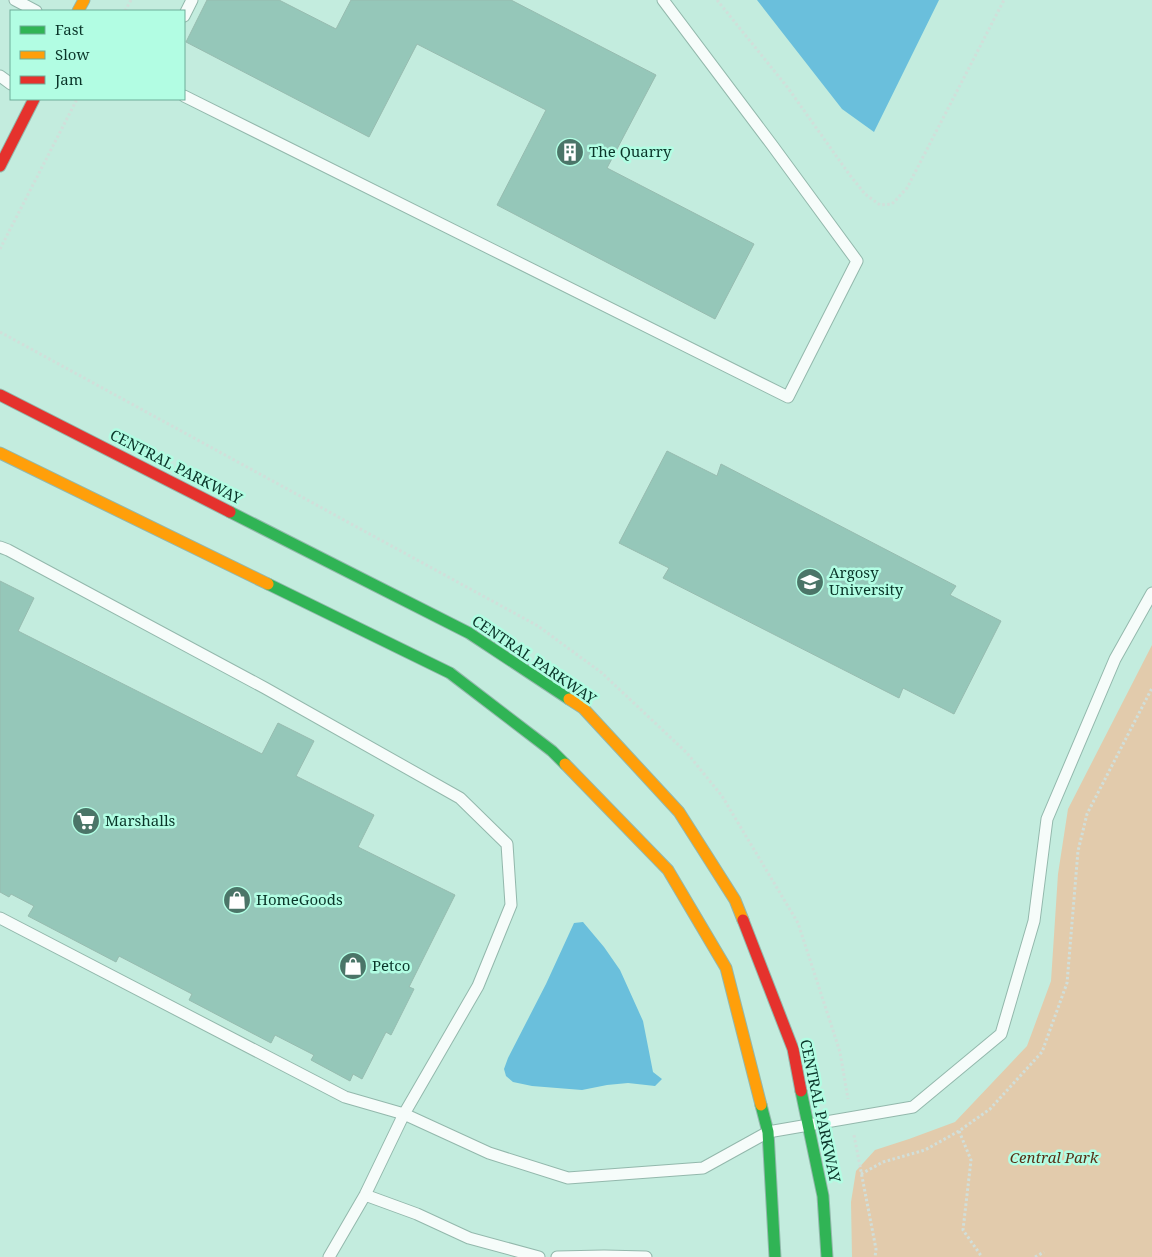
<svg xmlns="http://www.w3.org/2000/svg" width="1152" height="1257" font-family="'Noto Serif',serif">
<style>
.green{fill:#e2cbac}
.water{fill:#6abfdc}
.building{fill:#95c7b9;stroke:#97bcb0}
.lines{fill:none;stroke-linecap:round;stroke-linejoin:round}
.lane-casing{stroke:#93b8ac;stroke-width:13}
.fast-casing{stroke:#93b8ac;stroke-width:13}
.slow-casing{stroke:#93b8ac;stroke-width:13}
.jam-casing{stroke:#93b8ac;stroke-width:13}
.path{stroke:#d1dfda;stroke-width:3;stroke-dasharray:2.5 2.5;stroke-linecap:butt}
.lane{stroke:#f6fcfa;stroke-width:11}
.fast{stroke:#30b455;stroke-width:11}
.slow{stroke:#ff9f0a;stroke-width:11}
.jam{stroke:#e5322d;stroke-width:11}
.labels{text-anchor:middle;stroke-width:5;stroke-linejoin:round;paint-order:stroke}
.poi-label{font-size:15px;fill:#0a3529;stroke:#b2fde3;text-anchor:start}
.street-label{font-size:15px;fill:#0a3529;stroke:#b2fde3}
.park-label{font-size:15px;font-style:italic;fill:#572f15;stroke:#b2fde3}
</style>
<rect width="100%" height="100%" fill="#c3ecde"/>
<path class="green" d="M1152,645V1257H852L851,1202L856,1171L875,1150L909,1139L955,1122L1027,1046L1051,981L1058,874L1068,809Z"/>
<path class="water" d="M757,0H939L874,132L842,109Z
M583,922L604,947L620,970L643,1021L653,1072L662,1079L655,1086L628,1083L607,1085L582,1090L532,1086L513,1082L506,1076L504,1069L508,1058L546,984L574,923Z"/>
<path class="building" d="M207,0H279L336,29L351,0H511L656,75L607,168L754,244L715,319L497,205L546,110L417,44L369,137L186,42Z
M667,451L717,476L721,464L956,586L950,595L1001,621L954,714L903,688L899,698L663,578L669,568L619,543Z
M0,581L34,598L18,631L262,754L278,723L314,741L296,776L374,815L358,847L455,895L409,987L414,989L391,1035L386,1032L362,1079L353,1074L350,1081L311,1060L314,1055L275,1035L271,1043L189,1000L192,994L119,956L116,962L28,916L34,906L11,894L9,897L0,892Z"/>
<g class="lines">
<g class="lane-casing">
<path id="lane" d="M15,0L36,11
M184,16L192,0
M0,76L11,84
M184,96L788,397L857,261L772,145L663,0
M0,547L8,550L265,688L460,798L507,844L511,905L478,986L404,1114L489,1153L568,1178L703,1168L768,1132L913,1107L1001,1034L1034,921L1047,819L1115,659L1152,593
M0,918L345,1097L404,1114L365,1195L329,1257
M365,1195L417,1214L469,1238L539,1257
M557,1257L604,1256L646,1257"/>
</g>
<g class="fast-casing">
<path id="fast" d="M230,512L469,633L569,699
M268,584L450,673L552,751L565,764
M801,1091L823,1196L827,1257
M761,1105L768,1132L775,1257"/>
</g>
<g class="slow-casing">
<path id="slow" d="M78,11L84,0
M0,453L268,584
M569,699L583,708L679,812L735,900L743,920
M565,764L668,870L726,968L761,1105"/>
</g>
<g class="jam-casing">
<path id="jam" d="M0,166L34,99
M0,395L230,512
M743,920L793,1049L801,1091"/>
</g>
<path class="path" d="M717,0L788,88L849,174L865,194L880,205L892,204L907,188L1004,0
M125,11L131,0
M0,249L77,99
M0,332L538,626L602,673L687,753L722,796L798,923L840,1052L848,1099
M959,1131L971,1160L963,1230L982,1257
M854,1135L876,1249L875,1257
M861,1174L883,1162L925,1150L959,1131L990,1109L1042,1052L1067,983L1078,851L1087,814L1152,688
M1035,1257L1044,1252"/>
<use href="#lane" class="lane"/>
<use href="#fast" class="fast"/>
<use href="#slow" class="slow"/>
<use href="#jam" class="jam"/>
</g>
<defs>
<g id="building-disc" transform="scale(1.4375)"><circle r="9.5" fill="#4b7568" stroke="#b2fde3"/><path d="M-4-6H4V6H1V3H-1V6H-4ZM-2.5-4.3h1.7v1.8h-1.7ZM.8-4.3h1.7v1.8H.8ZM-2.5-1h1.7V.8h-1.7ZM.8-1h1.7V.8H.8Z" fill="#fff"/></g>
<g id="university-disc" transform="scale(1.4375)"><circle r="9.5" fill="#4b7568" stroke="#b2fde3"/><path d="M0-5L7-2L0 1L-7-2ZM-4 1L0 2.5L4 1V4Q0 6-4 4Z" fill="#fff"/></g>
<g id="supermarket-disc" transform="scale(1.4375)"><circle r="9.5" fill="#4b7568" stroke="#b2fde3"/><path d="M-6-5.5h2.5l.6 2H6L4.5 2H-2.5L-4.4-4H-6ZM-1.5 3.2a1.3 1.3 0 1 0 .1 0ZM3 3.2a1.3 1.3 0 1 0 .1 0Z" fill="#fff"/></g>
<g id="shop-disc" transform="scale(1.4375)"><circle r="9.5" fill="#4b7568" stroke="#b2fde3"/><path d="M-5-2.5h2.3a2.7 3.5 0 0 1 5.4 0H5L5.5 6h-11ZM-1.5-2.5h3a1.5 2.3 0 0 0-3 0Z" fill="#fff"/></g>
</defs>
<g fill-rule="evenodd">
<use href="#building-disc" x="570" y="152"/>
<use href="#university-disc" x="810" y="582"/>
<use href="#supermarket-disc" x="86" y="821"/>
<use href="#shop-disc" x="237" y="900"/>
<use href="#shop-disc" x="353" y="966"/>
</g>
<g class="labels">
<g class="poi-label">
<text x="589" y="157">The Quarry</text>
<text x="829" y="578">Argosy<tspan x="829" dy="17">University</tspan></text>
<text x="105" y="826">Marshalls</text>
<text x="256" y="905">HomeGoods</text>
<text x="372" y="971">Petco</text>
</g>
<g class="street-label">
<text transform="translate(176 467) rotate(27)" y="5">CENTRAL PARKWAY</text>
<text transform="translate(534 660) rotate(34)" y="5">CENTRAL PARKWAY</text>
<text transform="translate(820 1111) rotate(78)" y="5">CENTRAL PARKWAY</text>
</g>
<g class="park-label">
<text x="1054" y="1163">Central Park</text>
</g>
</g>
<rect x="10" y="10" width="175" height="90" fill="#b2fde3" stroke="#6fad99"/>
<rect x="20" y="26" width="25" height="8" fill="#30b455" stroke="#6fad99"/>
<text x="55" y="35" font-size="15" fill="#0a3529">Fast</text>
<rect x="20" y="51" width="25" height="8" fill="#ff9f0a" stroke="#6fad99"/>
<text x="55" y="60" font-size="15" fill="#0a3529">Slow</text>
<rect x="20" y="76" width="25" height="8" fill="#e5322d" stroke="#6fad99"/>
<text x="55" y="85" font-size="15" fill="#0a3529">Jam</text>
</svg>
